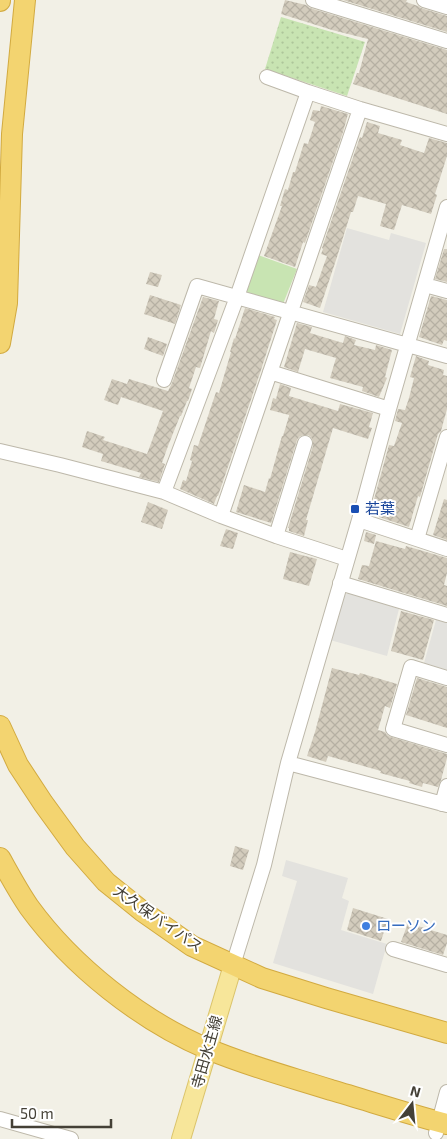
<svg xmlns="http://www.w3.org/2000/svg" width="447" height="1139" font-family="'Exo 2','Noto Sans JP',sans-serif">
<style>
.grass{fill:url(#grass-dots)}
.park{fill:#c8e4b2}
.parking{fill:#e3e2de}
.building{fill:url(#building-cross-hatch)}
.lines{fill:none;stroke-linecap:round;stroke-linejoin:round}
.minor-casing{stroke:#bdb8aa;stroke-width:16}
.major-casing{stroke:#dbc46c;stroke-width:20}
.highway-casing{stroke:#d2aa40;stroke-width:22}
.minor{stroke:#fff;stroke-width:14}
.major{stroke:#f7e69a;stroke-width:18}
.highway{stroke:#f3d470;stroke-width:20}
.transit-dot{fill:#1a4fb4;stroke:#fff;stroke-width:2}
.shop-dot{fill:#3f7fe0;stroke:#fff;stroke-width:2}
.labels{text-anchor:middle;stroke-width:4;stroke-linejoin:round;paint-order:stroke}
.transit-label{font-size:15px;fill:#164399;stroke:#fff;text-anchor:start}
.street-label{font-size:15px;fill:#444036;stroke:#fff}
.shop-label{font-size:15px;fill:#366cbe;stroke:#fff;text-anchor:start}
</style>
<defs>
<pattern id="grass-dots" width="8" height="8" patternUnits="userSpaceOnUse" patternTransform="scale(1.25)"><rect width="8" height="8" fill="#c8e4b2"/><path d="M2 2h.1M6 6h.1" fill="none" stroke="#adc59a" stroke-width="1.8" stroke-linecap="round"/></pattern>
<pattern id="building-cross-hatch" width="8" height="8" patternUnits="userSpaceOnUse" patternTransform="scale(1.25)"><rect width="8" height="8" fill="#d3ccbd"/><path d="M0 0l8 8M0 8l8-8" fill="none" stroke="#b6b0a3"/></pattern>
</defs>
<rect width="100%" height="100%" fill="#f2f0e6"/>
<path class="grass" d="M281,17L365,42L347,96L265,69Z"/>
<path class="park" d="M258,255L297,269L283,304L246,292Z"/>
<path class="parking" d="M347,228L389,240L391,233L426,243L400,334L323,312Z
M350,593L399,609L387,656L330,640L343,595Z
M436,620L447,623V670L424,663Z
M286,860L348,878L342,898L349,901L341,930L387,944L373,994L273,963L297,881L282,876Z"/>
<path class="building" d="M285,0L306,5L310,8L447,50V114L353,84L357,73H359L368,39L332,30L281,14Z
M343,0H407L406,2L418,6L421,8L447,16V32Z
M321,106L348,114L343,132L305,243L303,242L295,267L264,256L282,206H280L285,189L288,190L293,172H295L304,143L308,144L315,122L310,120L313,110L320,111Z
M367,122L380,126L378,133L402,140L400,145L424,153L429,138L447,143V156L435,194L437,195L431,214L402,205L394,230L380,226L386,204L358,196L353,212H351L337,257L320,308L303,302L309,285L316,287L327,256L321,254L323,249L322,248L360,137L362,138Z
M444,249H447V282L435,279Z
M150,272L162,275L158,287L146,284Z
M150,295L181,305L175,324L144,314Z
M431,296L447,300V341L444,340L442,345L419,337Z
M203,297L219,301L214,319L218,320L214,333L211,331L200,368L196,367L189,388L192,389L188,401H187L181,416H180L168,446L162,463L165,464L159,482L139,477L141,473L101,461L103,454L82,447L87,431L105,437L103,440L147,454L163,411L121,397L118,405L104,400L112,379L127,384L129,379L168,391L172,383Z
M245,308L275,317L274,319L277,320L260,373L218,496H217L214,504L180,489L183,480L186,481L192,461L190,460L194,445L198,446L216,392L219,393L231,352H230L234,338L235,339Z
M297,323L312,327L310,333L343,343L345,336L356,340L354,345L375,350L376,345L392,350L385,377L387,378L379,397L362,391L363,387L330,378L336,358L305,349L298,372L284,367Z
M148,337L167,344L163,356L144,349Z
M416,356L429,361L428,365L444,370L443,375L447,376V409L441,431L438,434L420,497L418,496L409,527L370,514L389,445L394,446L402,423L395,421L398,409L405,410L409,398L414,378L410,377Z
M280,384L291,388L289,396L338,411L340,404L373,413L369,427L372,428L368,439L333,428L306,520H308L304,536L289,531V528H288L313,446V441L311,437L308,435H303L299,437L297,440L271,523L236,512L244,485L265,492L269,478L270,479L282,436H283L289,416V415L270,410L273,398L276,399Z
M444,499L447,500V540L433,535Z
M148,502L168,510L162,529L141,522Z
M226,529L238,533L233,549L220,546Z
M366,532L376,535L374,544L364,541Z
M376,541L405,549L406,546L447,558V573L444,585L447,586V606L358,579L362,565L369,566Z
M290,552L317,559L309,586L283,579Z
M401,611L434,620L423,660L391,651Z
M332,668L359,675L360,673L397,684L390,708L385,706L378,730L385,732L387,735L391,737L447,754V758L441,780L438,787L423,783L422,787L409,783L410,781L380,773L381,771L328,756L326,762L307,756L315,732Z
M417,678L447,687V728L406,715Z
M235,846L249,850L243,870L230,866Z
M353,908L388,919L381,941L347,930Z
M408,923L447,935V943L443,955L401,942Z"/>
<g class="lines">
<g class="minor-casing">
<path id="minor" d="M313,0L447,41
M424,0L447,7
M267,77L308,92
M425,285L447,291
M270,372L389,409
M164,380L197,286L447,356
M0,451L60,465L164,492L221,516L276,536L347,559
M164,492L237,297L308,92L360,109L447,134
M221,516L360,109
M359,520L447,549
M276,536L305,443
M417,539L447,437
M340,583L447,615
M447,678L411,667L393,729L447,745
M288,763L447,805
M442,804L447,786
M393,949L447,965
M233,965L264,865L288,763L359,520L389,409L447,207
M0,1119L71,1139
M436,1133L447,1092"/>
</g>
<g class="major-casing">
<path id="major" d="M181,1139L233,965"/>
</g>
<g class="highway-casing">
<path id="highway" d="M0,1V0
M0,343L7,303L12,134L25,0
M0,726L18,765L43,803L75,847L106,882L142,911L192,946L262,978L326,998L447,1033
M0,858C9,874 18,891 29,907C72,966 141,1021 208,1049C248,1066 290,1077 331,1090C369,1101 408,1114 447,1124"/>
</g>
<use href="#minor" class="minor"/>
<use href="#major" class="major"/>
<use href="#highway" class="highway"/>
</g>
<rect class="transit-dot" x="350" y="504" width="10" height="10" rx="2.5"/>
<circle class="shop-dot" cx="366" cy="926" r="5"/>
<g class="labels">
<g class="transit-label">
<text x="365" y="514">若葉</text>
</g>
<g class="street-label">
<text transform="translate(158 919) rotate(35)" y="5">大久保バイパス</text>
<text transform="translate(207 1052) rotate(-74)" y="5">寺田水主線</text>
</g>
<g class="shop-label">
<text x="376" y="931">ローソン</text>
</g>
</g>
<g transform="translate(412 1104) rotate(16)" stroke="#ffffff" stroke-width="4" paint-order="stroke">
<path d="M0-4L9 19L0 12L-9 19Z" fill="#444036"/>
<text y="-8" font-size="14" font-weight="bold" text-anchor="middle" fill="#444036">N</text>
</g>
<path d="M12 1119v8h99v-8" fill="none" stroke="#444036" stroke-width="2.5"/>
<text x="20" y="1119" font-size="15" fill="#444036" stroke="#ffffff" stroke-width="4" paint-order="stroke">50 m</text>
</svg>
